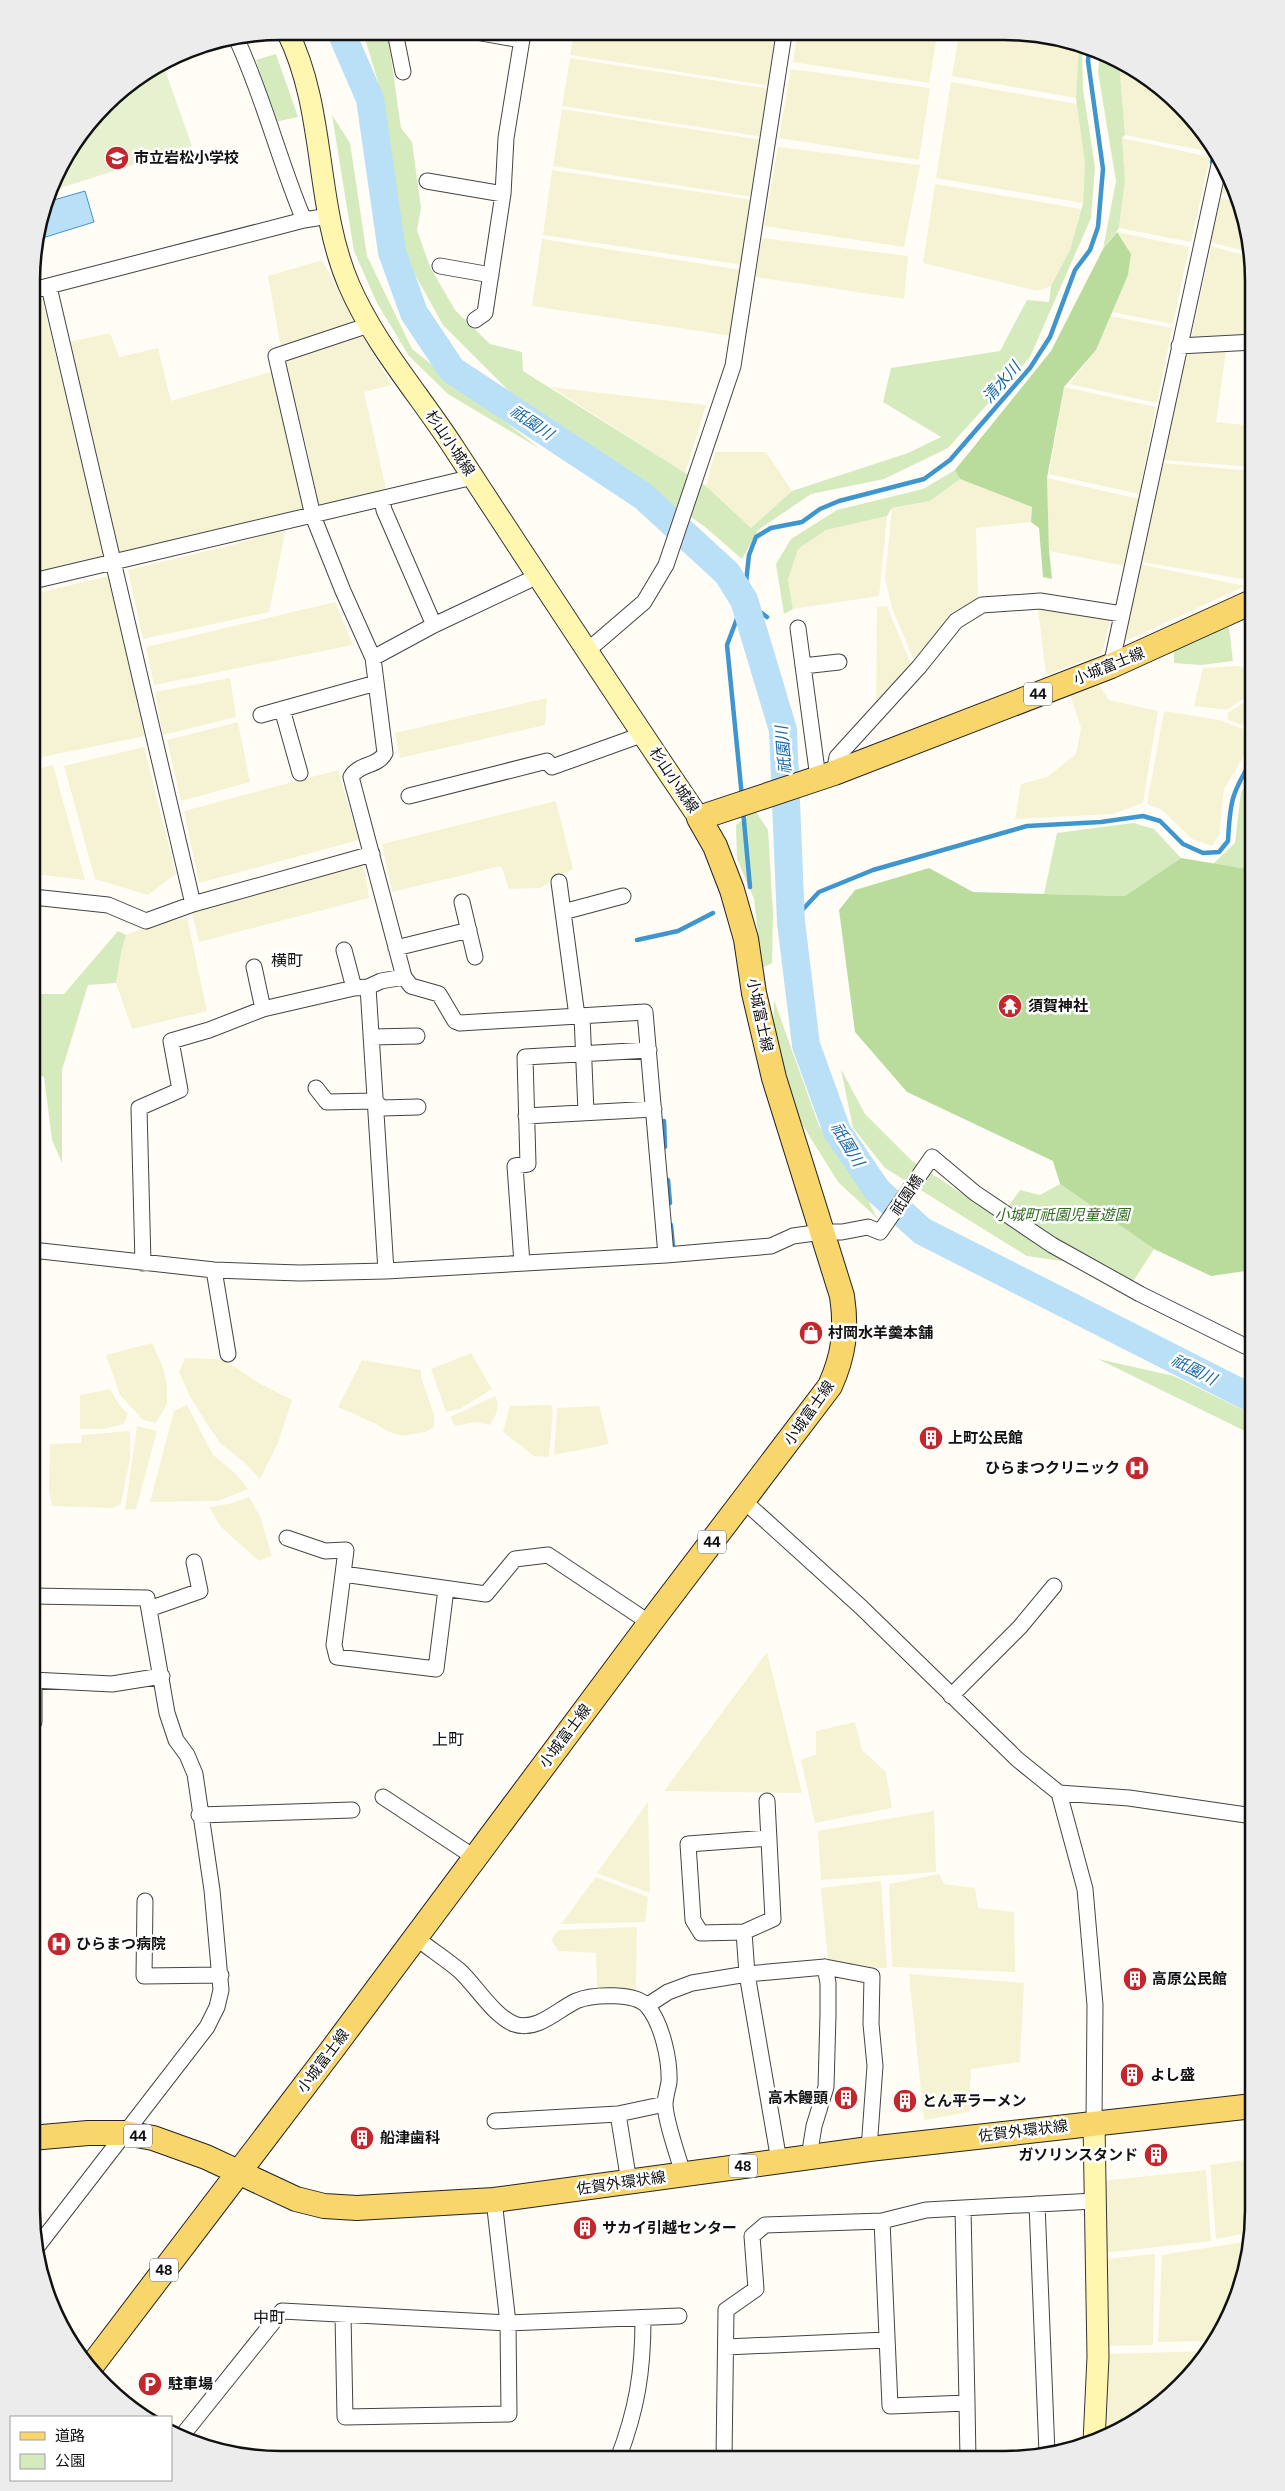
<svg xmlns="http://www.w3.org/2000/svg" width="1285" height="2491" font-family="Bitter,'Noto Sans JP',serif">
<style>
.farmland{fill:#f6f3d4}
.green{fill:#d5ebbd}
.forest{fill:#b9dc9c}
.pitch{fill:#e6f2cf}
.water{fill:#b9e0f7;stroke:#3f96cf}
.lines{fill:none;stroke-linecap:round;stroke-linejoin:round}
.stream{stroke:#3f96cf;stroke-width:4.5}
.river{stroke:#b9e0f7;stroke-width:28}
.street-casing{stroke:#444;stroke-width:17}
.secondary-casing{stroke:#333;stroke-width:23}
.primary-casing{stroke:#222;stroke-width:26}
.street{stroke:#fff;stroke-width:15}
.secondary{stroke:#fff6b0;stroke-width:21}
.primary{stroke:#f9d66b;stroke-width:24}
.labels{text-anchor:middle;stroke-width:5;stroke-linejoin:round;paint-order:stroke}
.shield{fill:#fff;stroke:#585858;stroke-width:1}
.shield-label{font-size:14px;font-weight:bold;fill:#111}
.poi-label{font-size:15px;font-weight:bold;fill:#111;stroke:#fff;text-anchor:start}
.street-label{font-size:15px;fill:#111;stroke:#fff}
.park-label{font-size:15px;font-style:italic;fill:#2f6b1f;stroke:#fff}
.water-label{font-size:16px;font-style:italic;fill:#1768a6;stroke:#fff}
.neighbourhood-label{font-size:16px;fill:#111;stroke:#fff}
.rim{fill:none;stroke:#111;stroke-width:2.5}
</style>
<rect width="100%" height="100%" fill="#fffdf5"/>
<path class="farmland" d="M574,33L735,34L777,41L770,86L570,55Z
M797,34L937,35L929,83L793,62Z
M959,35L1052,36L1079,45L1076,98L952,76Z
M570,58L770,89L763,137L562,106Z
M1119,60L1169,93L1212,142L1211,152L1125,135Z
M791,69L930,88L919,160L779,138Z
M951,82L1077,104L1085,164L1083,203L936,178Z
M562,109L762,140L753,197L553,166Z
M1122,138L1210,157L1191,242L1119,228L1125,180Z
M778,147L920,165L904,247L764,226Z
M552,170L753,200L743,265L543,235Z
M1226,172L1239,198L1221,193Z
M935,184L1081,209L1070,250L1051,286L1037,291L923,263Z
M1221,198L1241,203L1249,252L1210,242Z
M1117,232L1189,247L1173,324L1112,312L1128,275L1131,254Z
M762,238L908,256L904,299L755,277Z
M542,239L742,270L732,336L532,306Z
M1211,246L1250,257L1254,281V334L1191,339Z
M322,260L355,321L281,348L268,276Z
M42,297L104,558L33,574V299Z
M1111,316L1172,328L1157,403L1069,384L1096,350Z
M110,333L119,357L158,348L171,401L274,371L307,511L117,555L68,342Z
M360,333L392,385L364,392L387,493L318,506L307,448L284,360Z
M1226,351L1216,422L1254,426V467L1162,460L1185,352Z
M551,387L706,405L685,473Z
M1064,387L1156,407L1139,494L1049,474Z
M715,452H766L792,491L751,528L706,486Z
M1162,463L1254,471V581L1142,562Z
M1047,478L1139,499L1125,566L1049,551Z
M960,479L1032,507L1031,522L976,528L978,600L953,612L915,663L892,608L885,578L892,508L930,501Z
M887,516L879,596L793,609L788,580L798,549L826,530Z
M286,528L269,612L143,639L128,570L236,544Z
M1139,564L1245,586L1123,642Z
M109,576L145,736L33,759V594Z
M335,602L353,645L154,685L146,647Z
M887,606L912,667L876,704L877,607Z
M1038,609L1110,619L1102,654L1046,675Z
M1234,666L1254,669V692L1227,710L1194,706L1203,668Z
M230,678L236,717L163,735L155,692Z
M1098,683L1109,700L1158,711L1143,803L1113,814L1015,819L1021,784L1047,777L1076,754L1081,728L1070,694Z
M1254,696V729L1228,720V713Z
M547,698L545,725L400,758L395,733Z
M1164,711L1219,720L1254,733V740L1224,789L1219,835L1212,846L1192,839L1162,810L1147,804Z
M238,722L250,782L181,801L167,740Z
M144,747L176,874L148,895L95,879L64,766Z
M53,765L85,880L33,874V770Z
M338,770L359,840L199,883L184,811Z
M556,801L573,869L540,888L509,889L501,866L392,892L382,844Z
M363,860L369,898L199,942L191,909Z
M187,918L207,1011L132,1029L116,983L121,953L126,935L155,923Z
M152,1343L163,1367L167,1385V1404L156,1423L143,1420L120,1395L106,1355Z
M471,1353L492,1389L460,1409L446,1412L431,1369Z
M185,1358L216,1359L229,1363L259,1383L292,1400L278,1443L260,1479L244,1462L221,1444L205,1421L190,1396L179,1372Z
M362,1360L421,1370V1377L434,1415V1427L425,1432L403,1436L389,1432L374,1423L338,1407Z
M110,1389L120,1406L128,1414L124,1424L103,1429H80V1395Z
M495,1396L498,1403L496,1414L490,1425L475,1422L455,1426L450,1417Z
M187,1405L213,1455L234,1472L248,1489L218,1501L150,1502L174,1411Z
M551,1405L553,1412L549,1457L534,1456L503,1432L510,1406Z
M599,1406L609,1444L554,1455L557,1408Z
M137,1426L157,1431L136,1509L125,1510Z
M130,1431V1458L121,1504L113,1508L52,1506L49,1491L50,1444L81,1443L82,1435Z
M249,1497L260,1516L272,1556L259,1561L221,1527L209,1507L229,1504Z
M767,1652L802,1793L664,1791Z
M855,1722L862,1750L886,1772L892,1808L815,1823L801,1760L816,1754V1731Z
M648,1802L650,1893L597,1873Z
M934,1811L936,1872L821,1880L818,1831Z
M939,1874L944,1884L975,1888L978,1908L1014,1912L1015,1972L892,1967L889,1884Z
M596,1877L648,1897L645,1922L561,1924Z
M881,1881L887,1968H869L828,1961L821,1888Z
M637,1927L636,1990L597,1989L596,1953L558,1951L551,1939L559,1930Z
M909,1974L1024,1983L1020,2062L971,2069L969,2112L924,2120Z
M1253,2159L1252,2232L1216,2239L1210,2165Z
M1206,2170L1211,2241L1102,2253L1101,2181Z
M1250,2241L1235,2305L1214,2341L1158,2342L1162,2255Z
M1155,2254L1153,2345L1106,2346L1105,2259Z
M1209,2351L1202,2362L1143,2417L1103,2437L1106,2354Z"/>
<path class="green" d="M363,32H385L388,37L401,128L412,142L421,208L417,230L430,267L455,310L490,344L522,352L523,371L706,486L751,528L792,491L908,453L941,437L883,402L891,368L1000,351L1027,300L1049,302L1051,286L1070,250L1083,203L1085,164L1076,98L1079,45L1082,46L1083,90L1095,167L1091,218L1030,357L948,448L884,479L811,494L758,530L742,559L704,526L516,398L443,325L413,271L396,222L379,85Z
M1100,52L1119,60L1125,135L1122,138L1125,180L1119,228L1103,249L1116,181L1098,72Z
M276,54L298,117L275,122L256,60Z
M332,115L350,143L367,256L412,349L540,449L448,394L409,356L377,303L354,251Z
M955,470L960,479L930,501L892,508L887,516L826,530L798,549L788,580L793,609L784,614L776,564L791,539L837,510L923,489Z
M1229,627L1233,661L1201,665L1174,663V648Z
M1254,774V863L1241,868L1213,864L1235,843L1241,792Z
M747,798L768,830L773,913L772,963L762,968L754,899L737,859L736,825L747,817Z
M1133,823L1154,829L1181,858L1125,896L1044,894L1057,833Z
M118,931L126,935L121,953L116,983L88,985L62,1070V1163L52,1140L44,1077L32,1072L33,994H64Z
M774,1000L819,1126L862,1188L877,1218L838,1182L800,1121L773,1042Z
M841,1069L865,1114L912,1161L1068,1262L1027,1256L885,1168L853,1128Z
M1060,1184L1154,1249L1132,1283L1006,1210L1020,1190L1040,1195Z
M1098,1359L1174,1376L1253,1415V1435Z"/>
<path class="forest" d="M1117,232L1131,254L1128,275L1096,350L1064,387L1047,478L1049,550L1052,579L1043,577L1039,528L1031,522L1032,507L960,479L955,470L1051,351L1103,249Z
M1181,858L1241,868L1254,863L1253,1270L1211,1276L1154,1249L1060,1184L1053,1161L907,1092L855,1032L839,910L855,890L929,868L973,892L1125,896Z"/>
<path class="pitch" d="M163,64L192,146L51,191L57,170L116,93Z"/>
<path class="water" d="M85,191L94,222L36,240L47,202Z"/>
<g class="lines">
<path class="stream" d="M1212,162L1215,149
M744,600L749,555L756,537L771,528L802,522L820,509L839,501L924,479L950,460L1030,368L1050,337L1075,270L1090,250L1098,227L1103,169L1088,61L1089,48
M742,797L727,645L744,600L767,617
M743,810L750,887
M791,922L819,892L873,870L1027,826L1101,822L1143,816L1160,821L1183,844L1203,853L1219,852L1228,841C1230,800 1232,792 1254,757
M637,940L678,931L713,913
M664,1121L665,1147
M668,1180L670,1203
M671,1225L673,1246"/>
<path class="river" d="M341,32L370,99L392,252L414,313L452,370L643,496L727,573L744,600L783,730L791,922L806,1045L837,1131L877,1190L922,1231L1253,1399"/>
<g class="street-casing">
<path id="street" d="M395,32L403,72
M476,32L521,40
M237,40C264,98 279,161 304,220
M427,181L503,194
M440,266L491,275
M49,287L193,904
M33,290L304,220L329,216
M475,320L485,313L503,194L506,138L523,33
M369,325L276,356L313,516L343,591L373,658L385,753C378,767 359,763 351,777L404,977L411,986L439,994L455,1021L460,1023L645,1012L666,1255
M1179,346L1254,342
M382,499L384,510L434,625
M33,581L473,477
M798,628L818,778
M587,651L644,602L666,565L733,366L784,34
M373,658L434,625L538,576
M803,666L839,662
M1111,666L1220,160
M282,709L300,773
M261,715L376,683
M834,773L837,757L919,667L956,621L982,605L1040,601L1122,614
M409,796L547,761L552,767L644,734
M559,882L577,1016
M33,897L108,905L146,921L193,904L372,854
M462,902L475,957
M563,912L623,896
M396,948L469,930
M344,950L354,988
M254,967L263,1009
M582,1016L586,1112
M371,1037L417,1036
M316,1088L327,1102L375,1101L382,1108L418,1107
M526,1116L654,1109
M32,1250L214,1270L300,1273L386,1271L666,1255L771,1246L793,1236L822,1232H842L868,1227L880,1232L932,1157L975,1193L1052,1245L1140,1294L1253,1350
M143,1263L139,1108L180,1090L171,1041L209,1030L263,1009L354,988L368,987
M522,1263L515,1166L528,1164L525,1057L649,1050
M214,1270L228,1354
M386,1271L368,987L381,981L404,977
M744,1501L861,1607L1017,1759L1059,1793L1129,1798L1253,1816
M287,1538L325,1551L346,1550L343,1574L486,1594L515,1559L548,1555L650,1623
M343,1574L334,1645L337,1657L436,1669L446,1589
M32,1596L147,1598L167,1713L176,1740L187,1755L195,1774L212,1890L221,1990L217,2007L207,2027L37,2247
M149,1609L200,1591L194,1562
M32,1680L112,1684L162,1676
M951,1696L1020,1627L1054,1586
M34,1722V1680
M1059,1793L1085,1889L1095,2005L1094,2123
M383,1797L474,1857
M767,1801L773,1919L744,1932L747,1974L779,2161
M199,1815L352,1810
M145,1901L144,1976L221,1975
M744,1932L701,1933L693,1920L688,1844L769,1838
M415,1937C430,1949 446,1959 460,1971C476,1986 494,2016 514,2024C537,2032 557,2010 576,2001C592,1994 637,1992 648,2007C662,2024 670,2060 669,2082C668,2089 665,2097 665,2105C666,2124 678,2155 683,2174
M648,2005L668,1992L692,1983L747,1974L825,1967L872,1976L871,2024L875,2066L869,2149
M495,2121L618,2114
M809,2157L814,2126L826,2087L828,2015V1983L825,1967
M629,2182L618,2114L665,2104
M1037,2204L1047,2453
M963,2208L967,2403
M882,2221L890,2406L967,2403L968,2460
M343,2315L345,2417L509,2414L508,2323L679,2316
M726,2347L886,2340
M181,2437L282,2311L508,2323L494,2200
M618,2459C637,2409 643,2372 643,2319
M724,2459L726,2310L756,2289L752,2236L765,2225L882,2221L926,2210L1094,2201"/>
</g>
<g class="secondary-casing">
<path id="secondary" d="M287,31C327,111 314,204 349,285C375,345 419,394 454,448C535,572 616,696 699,818
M1094,2442L1098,2357L1094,2123"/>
</g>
<g class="primary-casing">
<path id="primary" d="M31,2138L88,2133H125L153,2138L206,2157L296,2199L324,2206L357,2208L494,2200L869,2149L1253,2106
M90,2368L331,2051L650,1623L830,1386C844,1355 847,1330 842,1296L774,1078L754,993L746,939L732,890L715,846L699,818L834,773L1111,666L1254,601"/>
</g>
<use href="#street" class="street"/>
<use href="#secondary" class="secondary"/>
<use href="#primary" class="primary"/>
</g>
<defs>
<g id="school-disc" transform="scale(1.25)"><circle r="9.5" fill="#c4262e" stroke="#fff"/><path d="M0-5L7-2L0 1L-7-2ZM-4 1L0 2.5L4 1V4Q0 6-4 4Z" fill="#fff"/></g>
<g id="temple-disc" transform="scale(1.25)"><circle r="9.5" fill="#c4262e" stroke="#fff"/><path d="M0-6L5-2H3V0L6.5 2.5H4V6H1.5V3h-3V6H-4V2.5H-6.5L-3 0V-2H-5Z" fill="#fff"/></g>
<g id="shop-disc" transform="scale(1.25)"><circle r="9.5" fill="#c4262e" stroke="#fff"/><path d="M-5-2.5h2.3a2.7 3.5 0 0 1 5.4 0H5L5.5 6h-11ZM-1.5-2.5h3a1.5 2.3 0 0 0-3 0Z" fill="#fff"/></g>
<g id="building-disc" transform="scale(1.25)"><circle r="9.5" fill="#c4262e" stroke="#fff"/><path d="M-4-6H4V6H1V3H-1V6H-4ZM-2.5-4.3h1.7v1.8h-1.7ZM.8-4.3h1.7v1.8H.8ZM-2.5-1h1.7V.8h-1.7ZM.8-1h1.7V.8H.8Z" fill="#fff"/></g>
<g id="hospital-disc" transform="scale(1.25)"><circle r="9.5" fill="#c4262e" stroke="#fff"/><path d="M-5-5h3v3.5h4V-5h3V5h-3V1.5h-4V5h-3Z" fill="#fff"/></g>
<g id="parking-disc" transform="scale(1.25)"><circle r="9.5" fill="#c4262e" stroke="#fff"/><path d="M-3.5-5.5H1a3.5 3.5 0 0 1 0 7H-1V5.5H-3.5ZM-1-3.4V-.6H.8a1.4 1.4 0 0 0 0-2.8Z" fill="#fff"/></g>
</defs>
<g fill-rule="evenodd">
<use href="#school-disc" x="117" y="158"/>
<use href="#temple-disc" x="1010" y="1006"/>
<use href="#shop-disc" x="811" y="1333"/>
<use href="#building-disc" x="931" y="1438"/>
<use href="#hospital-disc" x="1137" y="1468"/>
<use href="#hospital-disc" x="59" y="1944"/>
<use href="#building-disc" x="1135" y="1979"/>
<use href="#building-disc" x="1132" y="2075"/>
<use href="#building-disc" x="846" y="2098"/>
<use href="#building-disc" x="905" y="2101"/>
<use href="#building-disc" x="362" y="2138"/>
<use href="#building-disc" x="1156" y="2155"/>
<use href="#building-disc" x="585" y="2228"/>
<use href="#parking-disc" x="150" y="2384"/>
</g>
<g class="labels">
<g class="shield">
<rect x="1024" y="682.5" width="28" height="23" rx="4"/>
<rect x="698" y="1530.5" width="28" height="23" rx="4"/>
<rect x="124" y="2124.5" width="28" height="23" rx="4"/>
<rect x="729" y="2154.5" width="28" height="23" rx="4"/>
<rect x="150" y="2258.5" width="28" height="23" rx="4"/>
</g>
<g class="shield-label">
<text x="1038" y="699">44</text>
<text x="712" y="1547">44</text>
<text x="138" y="2141">44</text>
<text x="743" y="2171">48</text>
<text x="164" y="2275">48</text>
</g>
<g class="poi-label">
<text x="134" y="163">市立岩松小学校</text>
<text x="1028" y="1011">須賀神社</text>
<text x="828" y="1338">村岡水羊羹本舗</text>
<text x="948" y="1443">上町公民館</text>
<text x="1120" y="1473" text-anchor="end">ひらまつクリニック</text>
<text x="76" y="1949">ひらまつ病院</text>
<text x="1152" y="1984">高原公民館</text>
<text x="1150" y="2080">よし盛</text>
<text x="828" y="2103" text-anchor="end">高木饅頭</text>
<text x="922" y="2106">とん平ラーメン</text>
<text x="380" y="2143">船津歯科</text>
<text x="1138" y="2160" text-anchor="end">ガソリンスタンド</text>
<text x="602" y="2233">サカイ引越センター</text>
<text x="168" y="2389">駐車場</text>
</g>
<g class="street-label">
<text transform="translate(450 443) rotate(56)" y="5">杉山小城線</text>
<text transform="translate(1109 666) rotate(-22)" y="5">小城富士線</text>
<text transform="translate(674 780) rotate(56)" y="5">杉山小城線</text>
<text transform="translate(760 1015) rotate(78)" y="5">小城富士線</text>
<text transform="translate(907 1195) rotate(-56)" y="5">祇園橋</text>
<text transform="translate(809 1413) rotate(-55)" y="5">小城富士線</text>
<text transform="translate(565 1736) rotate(-53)" y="5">小城富士線</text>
<text transform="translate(323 2061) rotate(-53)" y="5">小城富士線</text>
<text transform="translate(1023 2131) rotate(-7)" y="5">佐賀外環状線</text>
<text transform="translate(621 2183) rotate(-8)" y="5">佐賀外環状線</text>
</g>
<g class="park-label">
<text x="1062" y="1220">小城町祇園児童遊園</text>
</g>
<g class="water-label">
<text transform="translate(1001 382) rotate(-49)" y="6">清水川</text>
<text transform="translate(532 422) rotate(34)" y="6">祇園川</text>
<text transform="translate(783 750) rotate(-95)" y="6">祇園川</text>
<text transform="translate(848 1144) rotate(59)" y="6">祇園川</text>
<text transform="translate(1194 1369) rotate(27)" y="6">祇園川</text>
</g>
<g class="neighbourhood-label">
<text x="287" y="966">横町</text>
<text x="448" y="1745">上町</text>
<text x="269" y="2323">中町</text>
</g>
</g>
<path d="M0 0H1285V2491H0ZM281 40H1004A241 241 0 0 1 1245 281V2210A241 241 0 0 1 1004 2451H281A241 241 0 0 1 40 2210V281A241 241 0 0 1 281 40Z" fill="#ececec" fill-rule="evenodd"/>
<path class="rim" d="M281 40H1004A241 241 0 0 1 1245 281V2210A241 241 0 0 1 1004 2451H281A241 241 0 0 1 40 2210V281A241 241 0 0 1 281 40Z"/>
<rect x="10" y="2416" width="162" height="65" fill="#ffffff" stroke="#a0a0a0"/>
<rect x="20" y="2432" width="25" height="8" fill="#f9d66b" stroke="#a0a0a0"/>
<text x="55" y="2441" font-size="15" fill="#111111">道路</text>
<rect x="20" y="2454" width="25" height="15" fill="#d5ebbd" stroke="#a0a0a0"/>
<text x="55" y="2466" font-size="15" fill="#111111">公園</text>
</svg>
